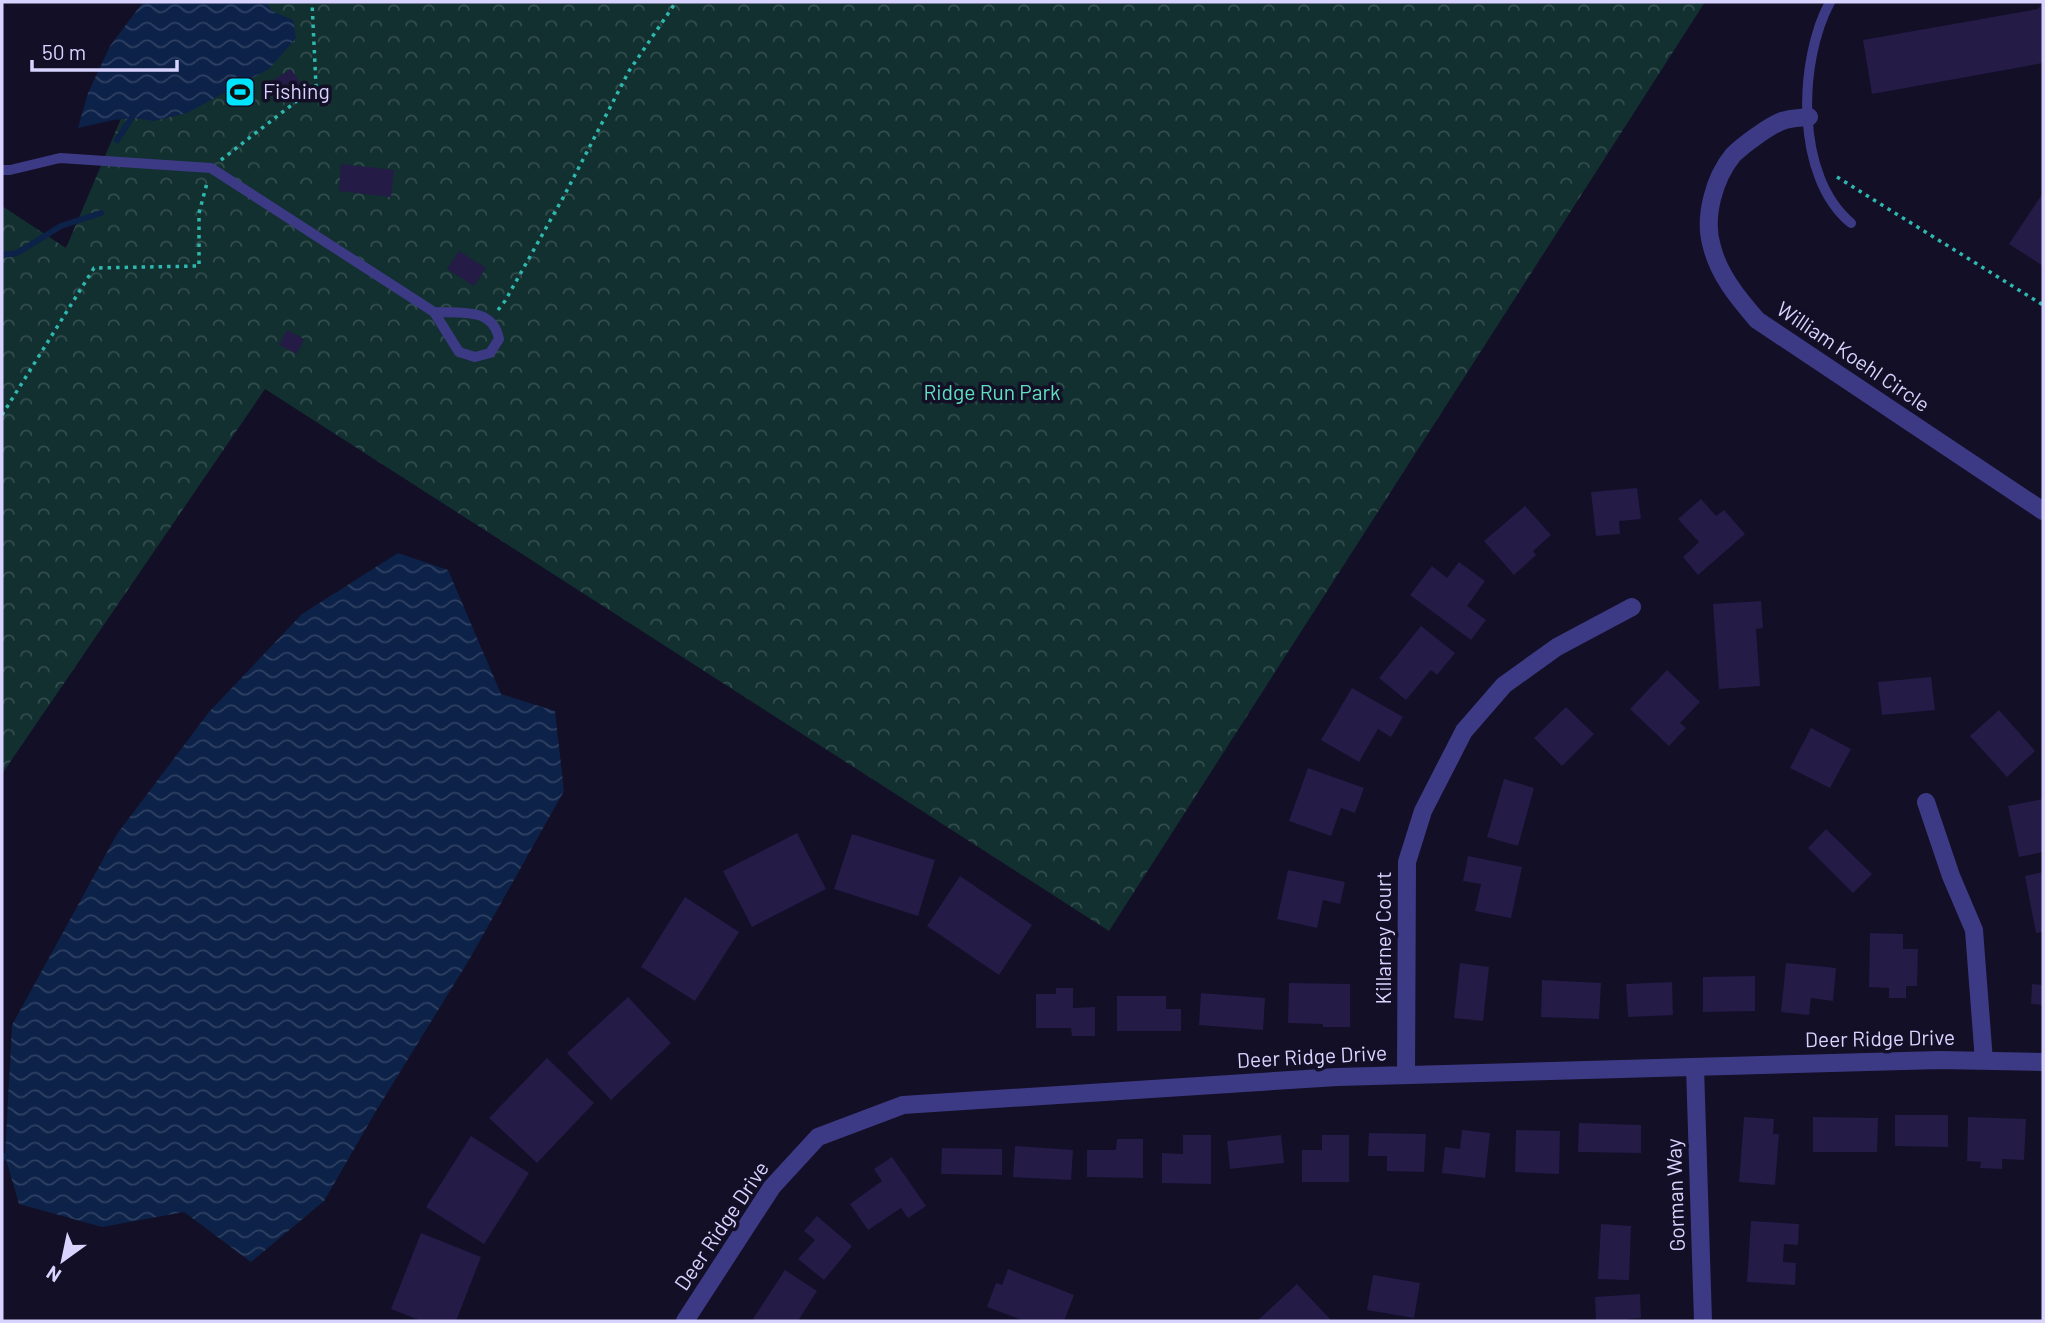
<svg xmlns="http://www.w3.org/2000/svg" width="2045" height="1323" font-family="Barlow,sans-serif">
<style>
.forest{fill:url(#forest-crowns)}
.water{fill:url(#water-waves)}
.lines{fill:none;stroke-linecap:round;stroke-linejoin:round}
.stream{stroke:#0c2248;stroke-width:6}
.building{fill:#241b47}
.path{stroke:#2fb8b0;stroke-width:3.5;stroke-dasharray:3.5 5;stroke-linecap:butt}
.lane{stroke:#3d3a85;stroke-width:10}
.street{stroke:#3d3a85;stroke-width:18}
.labels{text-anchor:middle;stroke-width:7;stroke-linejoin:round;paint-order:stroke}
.poi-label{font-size:21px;fill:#d9d4ff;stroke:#130f26;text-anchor:start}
.street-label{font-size:21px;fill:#d9d4ff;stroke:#130f26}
.park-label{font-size:21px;fill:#5fe0c0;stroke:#130f26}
</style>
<defs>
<pattern id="forest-crowns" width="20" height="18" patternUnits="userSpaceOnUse" patternTransform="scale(1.75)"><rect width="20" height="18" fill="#12302f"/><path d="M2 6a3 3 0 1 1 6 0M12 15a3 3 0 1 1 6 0" fill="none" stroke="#344d4e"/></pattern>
<pattern id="water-waves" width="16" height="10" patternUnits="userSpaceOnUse" patternTransform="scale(1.75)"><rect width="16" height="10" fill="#0c2248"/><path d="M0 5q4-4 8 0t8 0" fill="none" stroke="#2f4163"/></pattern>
</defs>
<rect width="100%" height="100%" fill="#130f26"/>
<path class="forest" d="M188,2H1705L1109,931L265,389L2,774V206L66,248L131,95Z"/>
<path class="water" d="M143,2H266L272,11L293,20L296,38L269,69L187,113L154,121L134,118L113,120L78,128L88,93L110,46Z
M398,553L448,570L501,694L555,711L564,791L469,960L376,1111L324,1201L251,1262L184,1212L102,1227L19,1204L5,1156L12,1025L117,834L209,712L302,614Z"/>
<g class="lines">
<path class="stream" d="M117,140L136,111
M2,255L17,253L61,226L101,213
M2,1159L5,1156"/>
</g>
<path class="building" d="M2043,2V63L1872,94L1863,40L2038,9Z
M291,69L301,84L282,97L272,81Z
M341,164L394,170L391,197L339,191Z
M2043,193V266L2009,244Z
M459,251L486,268L474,286L447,269Z
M287,330L304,339L297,354L279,345Z
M1637,488L1641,519L1619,521L1620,534L1596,536L1591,492Z
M1701,499L1716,516L1724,510L1745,534L1698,575L1683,557L1699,542L1678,519Z
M1525,506L1551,535L1533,551L1536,555L1514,575L1484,541Z
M1459,562L1485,581L1467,606L1486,620L1471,640L1410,595L1432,566L1447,578Z
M1761,601L1763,628L1756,629L1760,686L1719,689L1713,604Z
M1421,626L1455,653L1437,675L1431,670L1406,700L1379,678Z
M1667,670L1700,702L1680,723L1686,728L1669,746L1630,709Z
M1931,677L1935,710L1882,715L1878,682Z
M1352,688L1403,717L1391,737L1378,729L1359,762L1321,740Z
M1566,707L1594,734L1562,766L1534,738Z
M1999,710L2035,751L2007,777L1970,736Z
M1811,728L1851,749L1830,788L1790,768Z
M1308,768L1364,788L1355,813L1341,808L1331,836L1289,821Z
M1504,779L1534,788L1518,846L1487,837Z
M2043,799V852L2019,857L2008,806Z
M1826,829L1872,874L1853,893L1808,848Z
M797,833L826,889L752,927L723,871Z
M852,834L935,860L918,916L834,889Z
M1468,856L1522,867L1511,918L1475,911L1481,884L1463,881Z
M1288,870L1345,882L1340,904L1323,900L1317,928L1277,919Z
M2043,872V932L2036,933L2025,876Z
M960,876L1032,925L999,975L927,926Z
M685,897L739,932L695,1001L641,967Z
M1870,933L1903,934V949H1918L1917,986H1906V998H1889V988L1869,987Z
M1460,963L1489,967L1483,1021L1454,1018Z
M1786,963L1836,968L1833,1001L1811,998L1809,1015L1781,1012Z
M1755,976V1011L1703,1012V977Z
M1542,980L1601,983L1599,1019L1541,1017Z
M1672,982L1673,1015L1628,1017L1626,984Z
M1289,983L1350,984V1027H1323V1024L1288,1023Z
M2032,984L2043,985V1005L2031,1004Z
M1056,988H1073V1008L1095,1007V1036H1072L1071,1028H1036V994H1056Z
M1201,993L1265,998L1263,1030L1199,1025Z
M1117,996H1166V1009H1181V1031H1117Z
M628,997L671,1043L611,1100L567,1053Z
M547,1058L594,1103L537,1163L489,1118Z
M1895,1115H1948V1147L1895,1146Z
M1744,1117L1774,1119L1773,1134H1779L1775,1185L1739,1182Z
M1813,1117L1878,1118L1877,1152H1813Z
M1968,1117L2026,1119L2024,1160L2002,1159V1169L1980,1168L1981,1162L1967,1161Z
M1579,1123L1641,1125V1153L1578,1152Z
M1462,1130L1490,1133L1485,1178L1442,1173L1445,1147L1460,1149Z
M1516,1130L1560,1131L1559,1174L1515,1172Z
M1369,1133L1426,1134L1424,1172L1387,1171V1156H1368Z
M1183,1135H1211V1184L1162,1183V1153L1183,1154Z
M1281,1135L1284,1163L1230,1169L1227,1141Z
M1322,1135H1349V1182H1302V1150H1322Z
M471,1136L529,1173L484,1244L426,1207Z
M1117,1139H1143V1178L1087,1177V1150H1116Z
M1015,1146L1073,1150L1071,1180L1013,1177Z
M942,1148L1002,1149V1175L941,1174Z
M892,1157L926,1206L908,1218L901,1208L868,1230L850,1204L882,1181L874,1169Z
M817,1216L852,1246L824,1280L798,1259L815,1240L804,1231Z
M1751,1221L1799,1224L1798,1245L1784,1244L1783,1262L1796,1263L1795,1285L1747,1282Z
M1601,1224L1631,1226L1629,1280L1598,1279Z
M421,1233L481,1257L456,1321H422L391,1309Z
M1008,1269L1074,1295L1064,1321H1025L987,1307L996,1283L1002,1285Z
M785,1270L817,1291L798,1321H757L753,1319Z
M1373,1275L1420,1283L1414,1318L1367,1310Z
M1297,1284L1331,1320L1330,1321H1257Z
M1640,1294L1641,1318L1628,1319V1321H1596L1595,1297Z"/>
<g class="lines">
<path class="path" d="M221,160L316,86L312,2
M1837,177L2043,305
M498,310L505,301L564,196L629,71L676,2
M2,415L94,268L199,266V213L207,183"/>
<path class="lane" d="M1830,2C1798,61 1795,177 1851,223
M2,170H10L60,158L211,168L434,312L459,352L475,357L490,353L499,339C493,307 460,313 434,312"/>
<path class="street" d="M1809,117C1800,118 1790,118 1782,121C1769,126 1743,145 1733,155C1714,178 1703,218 1712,247C1719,275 1738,298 1757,320L2043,511
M1926,802L1951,876L1974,930L1984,1061
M1695,1067L1703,1321
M1406,1075L1407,862L1423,811L1464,731L1504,685L1557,647L1632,607
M685,1321L772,1187L818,1137L903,1105L1337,1077L1939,1060L2043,1062"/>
</g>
<defs>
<g id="stadium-square" transform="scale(1.575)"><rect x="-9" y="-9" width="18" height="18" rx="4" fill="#00e5ff" stroke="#130f26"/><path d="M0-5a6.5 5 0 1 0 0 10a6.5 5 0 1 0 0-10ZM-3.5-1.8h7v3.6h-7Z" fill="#111"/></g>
</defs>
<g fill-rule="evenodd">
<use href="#stadium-square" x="240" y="92"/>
</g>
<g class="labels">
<g class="poi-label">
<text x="263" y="99">Fishing</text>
</g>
<g class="street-label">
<text transform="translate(1853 357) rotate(34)" y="7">William Koehl Circle</text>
<text transform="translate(1384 938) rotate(-90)" y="7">Killarney Court</text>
<text transform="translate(1880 1039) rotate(-1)" y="7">Deer Ridge Drive</text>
<text transform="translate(1312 1057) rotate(-3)" y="7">Deer Ridge Drive</text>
<text transform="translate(1676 1195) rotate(-92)" y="7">Gorman Way</text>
<text transform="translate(722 1226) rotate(-56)" y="7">Deer Ridge Drive</text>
</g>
<g class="park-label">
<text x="992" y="400">Ridge Run Park</text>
</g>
</g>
<rect width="2045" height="1323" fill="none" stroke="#d9d4ff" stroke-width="7"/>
<g transform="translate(63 1260) rotate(213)" stroke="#130f26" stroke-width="5" paint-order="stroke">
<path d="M0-5L12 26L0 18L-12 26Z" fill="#d9d4ff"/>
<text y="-10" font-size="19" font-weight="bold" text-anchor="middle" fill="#d9d4ff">N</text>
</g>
<path d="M32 60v10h145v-10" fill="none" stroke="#d9d4ff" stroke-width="3.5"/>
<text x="42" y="60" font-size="21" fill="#d9d4ff" stroke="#130f26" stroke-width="5" paint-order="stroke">50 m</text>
</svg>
